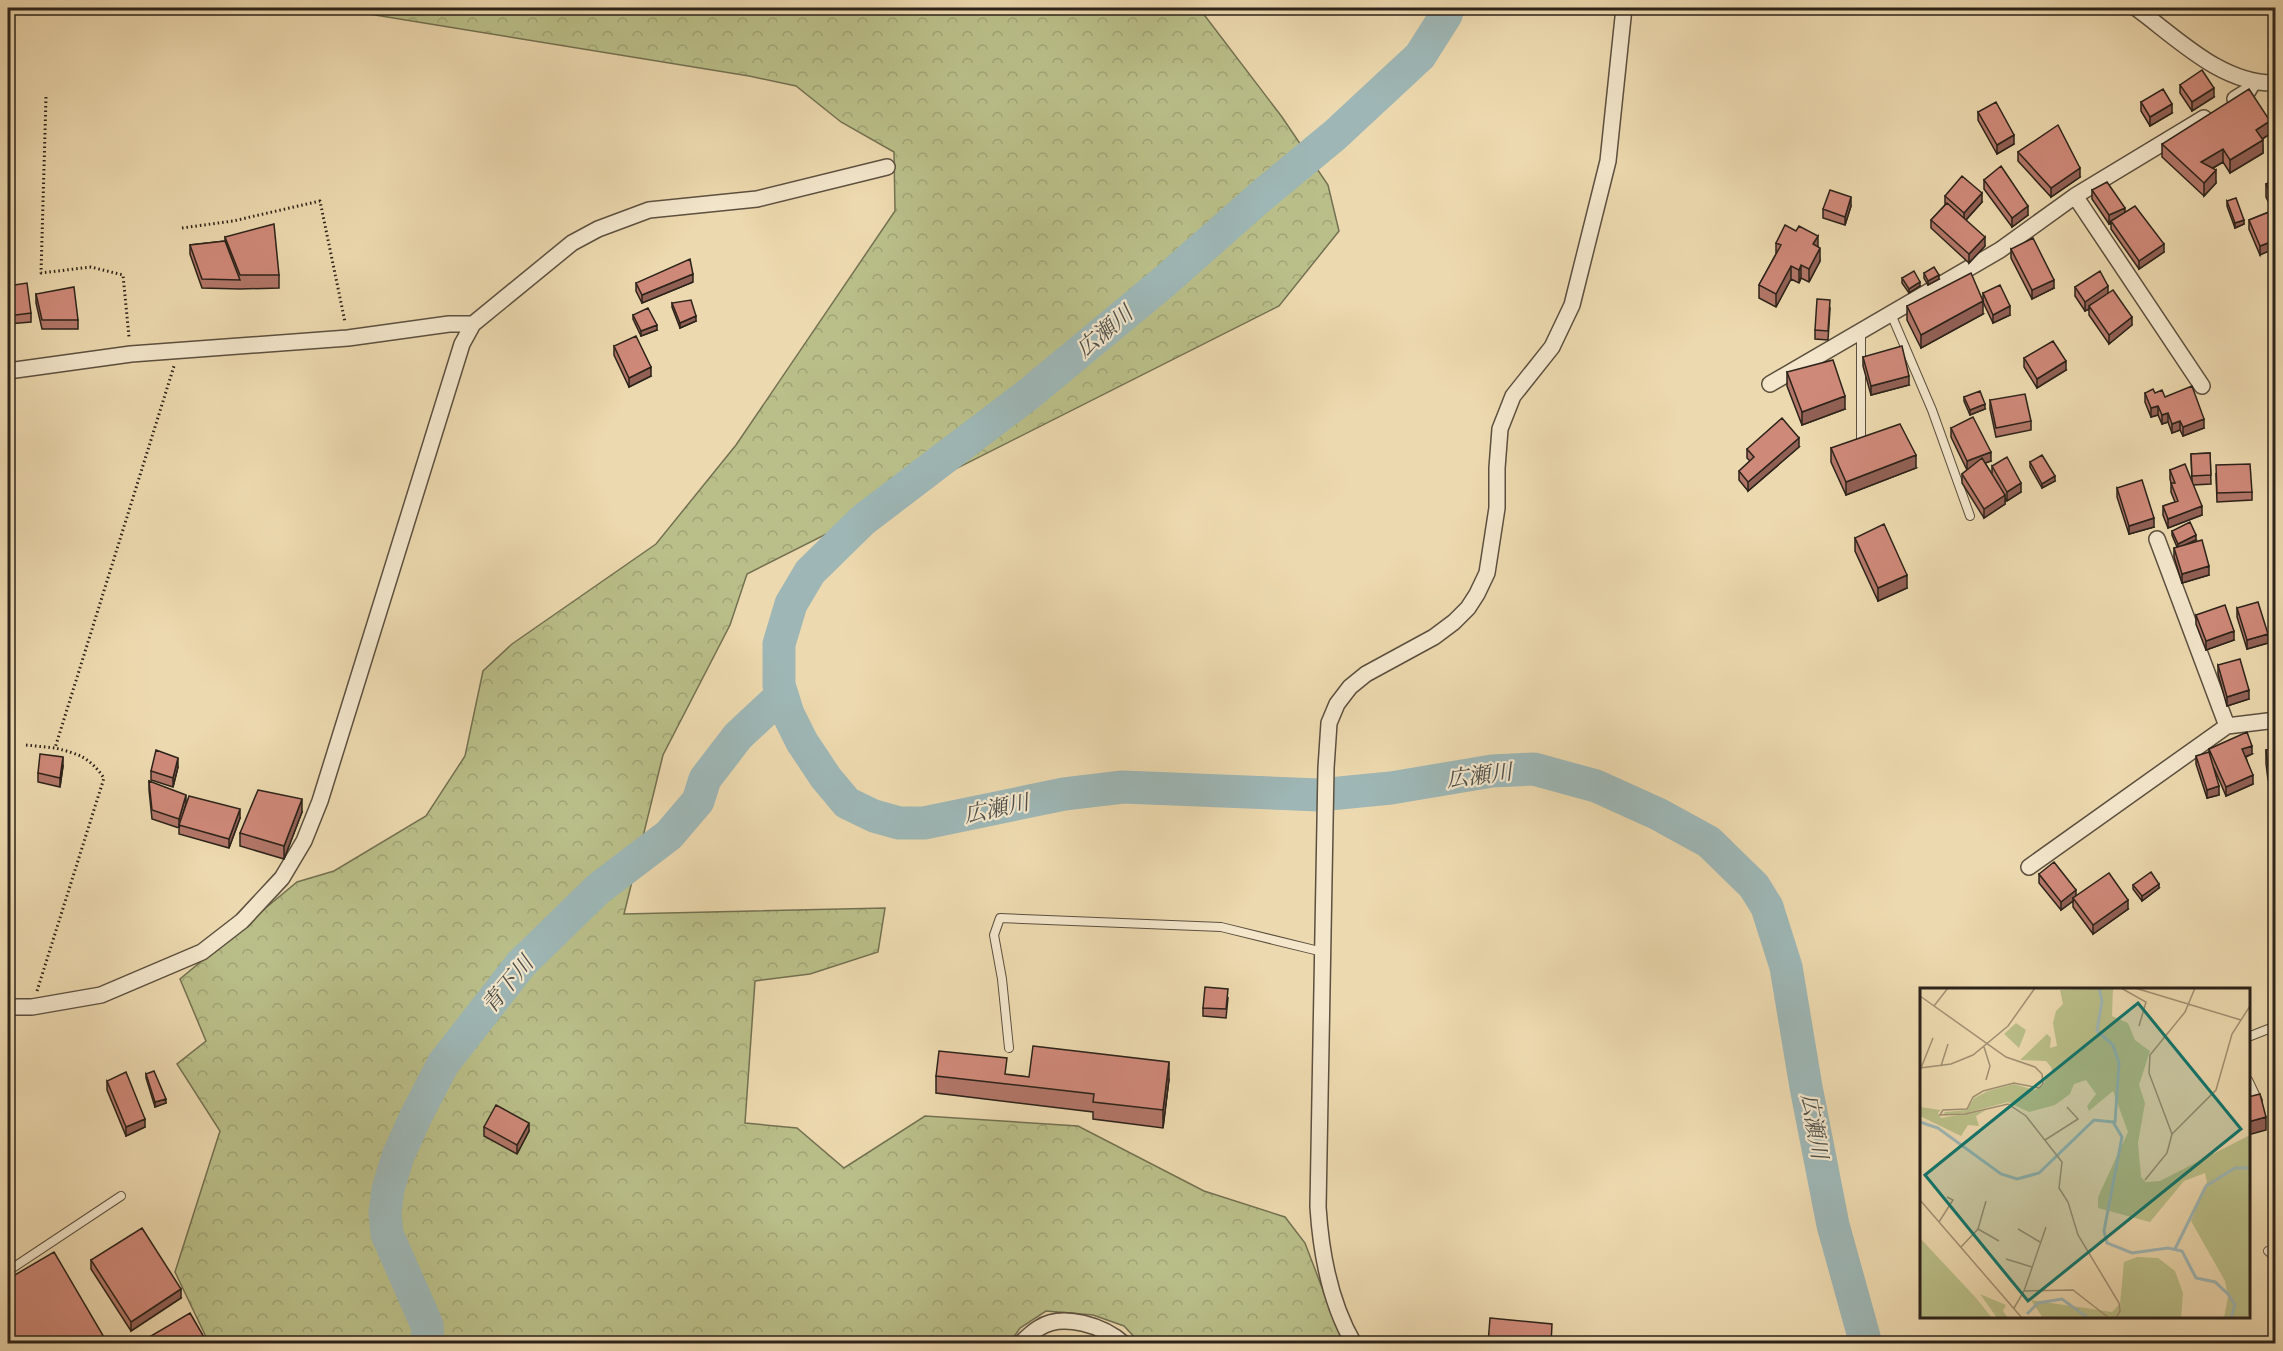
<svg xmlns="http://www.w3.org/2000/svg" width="2283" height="1351" font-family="Alegreya,'Noto Serif JP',serif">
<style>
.forest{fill:url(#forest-crowns);stroke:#737152;stroke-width:1.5}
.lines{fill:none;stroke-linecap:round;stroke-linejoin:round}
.river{stroke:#9eb7b6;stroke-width:33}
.lane-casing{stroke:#5c503f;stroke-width:10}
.street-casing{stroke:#5c503f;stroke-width:18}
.path{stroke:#2c231a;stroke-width:3;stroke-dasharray:1.5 3;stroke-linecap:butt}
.lane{stroke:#f3e6cb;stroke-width:8}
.street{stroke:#f3e6cb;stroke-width:15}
.wall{fill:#b27668;stroke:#2c231a;stroke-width:1.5}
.shaded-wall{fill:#916055;stroke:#2c231a;stroke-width:1.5}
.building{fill:#cf8979;stroke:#2c231a;stroke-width:1.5}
.labels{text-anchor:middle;stroke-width:4.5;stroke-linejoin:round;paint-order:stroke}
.water-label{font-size:22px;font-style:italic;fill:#4e4f49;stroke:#f3e6cb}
.inset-river{fill:none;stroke:#9eb7b6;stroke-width:3}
.inset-road{fill:none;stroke:#a09073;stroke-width:1.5}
.view{fill:#0f766e;fill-opacity:0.15;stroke:#0f766e;stroke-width:3}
.inset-edge{fill:none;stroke:#2c231a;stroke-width:3}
</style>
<defs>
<pattern id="forest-crowns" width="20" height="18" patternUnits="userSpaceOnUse" patternTransform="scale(1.5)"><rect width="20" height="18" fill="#babf89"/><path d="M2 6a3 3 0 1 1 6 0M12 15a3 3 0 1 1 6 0" fill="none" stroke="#a0a476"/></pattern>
</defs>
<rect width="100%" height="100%" fill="#edd9af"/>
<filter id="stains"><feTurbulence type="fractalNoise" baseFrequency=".00333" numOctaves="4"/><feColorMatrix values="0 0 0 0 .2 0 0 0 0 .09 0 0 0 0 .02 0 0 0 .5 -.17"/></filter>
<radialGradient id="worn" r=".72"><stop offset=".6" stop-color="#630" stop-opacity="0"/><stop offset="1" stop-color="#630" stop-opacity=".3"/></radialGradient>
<path class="forest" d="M332,8H1199L1282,117L1328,185L1339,231L1279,306L747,574L730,625L663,755L624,914L885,908L878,952L810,974L755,981L745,1123L797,1128L844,1168L925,1116L1078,1126L1204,1191L1285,1217L1305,1243L1343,1343H1140L1124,1326L1093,1315L1046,1311L1020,1328L1009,1344L948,1343L932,1336L927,1344L209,1343L175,1272L220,1131L177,1064L206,1041L180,979L297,882L334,871L426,816L465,756L483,671L512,644L656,544L736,445L895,211L894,152L841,122L796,86L749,76Z"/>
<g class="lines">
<path class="river" d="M1448,8L1446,15L1420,56L1335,135L1260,197L1165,281L1030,393L863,520L810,572L791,604L779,644V685L788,714L802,742L826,778L847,803L874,816L899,823H924L1064,794L1123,787L1319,795L1391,788L1492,771L1534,769L1596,786L1658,814L1709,842L1754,886L1767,907L1786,967L1806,1087L1833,1225L1866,1344
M428,1344L427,1325L387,1234L385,1213L388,1189L398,1156L416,1116L443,1064L521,964L598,889L669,835L698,801L705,779L738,736L782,695"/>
<g class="lane-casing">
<path id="lane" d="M1891,314L1932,410L1970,516
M1861,442V332
M2248,1037L2276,1026
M1009,1048L1002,979L994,935L1000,918L1221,927L1323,952
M2248,1080L2258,1101
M2268,1251L2276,1258
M8,1271L121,1196"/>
</g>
<g class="street-casing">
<path id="street" d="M2136,8C2176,37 2222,85 2276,83
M2235,99L2248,91L2254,81
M2075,196L2202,386
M8,371L131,354L348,338L449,324H473
M1770,384L2000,250L2075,196L2204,118
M2157,539L2227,726
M2029,867L2227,726L2276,720
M8,1007H32L101,995L202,952L242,921L282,878L304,841L320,801L462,344L473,324L572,243L598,229L649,210L757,199L887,167
M1020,1344C1026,1338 1032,1332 1039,1328C1063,1312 1104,1326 1124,1344
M1354,1344C1330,1303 1321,1254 1318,1207L1326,768L1329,723L1337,704L1350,687L1366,674L1434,637L1454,622L1468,608L1477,594L1487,573L1497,508V468L1500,429L1513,396L1552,347L1572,305L1608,161L1624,8"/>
</g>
<path class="path" d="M46,97L41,273L91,267L123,275L129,337
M182,228L233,221L320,201L345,322
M26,745L55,748L174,366
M37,991L104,778C89,757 79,754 55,748"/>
<use href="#lane" class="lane"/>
<use href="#street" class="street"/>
</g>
<path class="wall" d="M2180,85L2214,97L2192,111L2180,93Z
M2141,102L2172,113L2150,126L2141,111Z
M1978,112L2014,144L1997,154L1978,120Z
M2270,134L2262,139L2263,153L2230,173L2223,162L2213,168L2216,183L2204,196L2162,157V144Z
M2018,152L2080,177L2051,197L2018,161Z
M1984,180L2028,215L2012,227L1984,189Z
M2276,180V217L2266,197V184Z
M2092,190L2125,212L2164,252L2139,269L2111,229V223L2109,224L2092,199Z
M1945,196L1982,202L1966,220L1985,246L1969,263L1931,228V220L1945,205Z
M2227,201L2244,224L2235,228L2227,206Z
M1851,206L1845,225L1823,218V209Z
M2269,212L2260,255L2249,229V220Z
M225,237L279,275V288L240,289L202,288L190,254V245L225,241Z
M1776,243L1818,247L1820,261L1809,282L1801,278L1799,283L1791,279L1776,307L1759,298V285L1776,254Z
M2011,249L2054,288L2032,299L2011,258Z
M1924,273L1939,279L1928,285L1924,278Z
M1902,278L1920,286L1909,293L1902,283Z
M693,282L642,303L636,291V283Z
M8,286L31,313V322L8,324Z
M2075,287L2108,293L2132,325L2109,344L2089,315V309L2085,311L2075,296Z
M1983,293L2010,315L1993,323L1983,302Z
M36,294L78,320V329H42L36,303Z
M672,303L696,321L680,328L672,307Z
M1907,306L1983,314L1921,348L1907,320Z
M1830,309L1828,340L1815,339V330Z
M633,315L657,330L641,336L633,319Z
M614,346L651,376L629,387L614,355Z
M1863,357L1909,385L1871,395L1863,366Z
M2024,358L2066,370L2037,388L2024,367Z
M1787,372L1845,409L1802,425L1787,386Z
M2145,393H2155L2165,397L2204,428L2183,436L2180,430L2172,433L2168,422L2162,424L2158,415L2151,417L2145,402Z
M1964,397L1985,409L1970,415L1964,401Z
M1990,400L2031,421V430L1996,437L1990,409Z
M1951,428L1991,461L1985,463L1992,475V466L2021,492L2007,501L2005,497V504L1984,518L1962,483V474L1967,470L1951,437Z
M1799,447L1748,491L1739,480V471L1750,461L1747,458V449Z
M1831,448L1916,468L1846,495L1831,462Z
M2210,453L2211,484L2193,485L2202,515L2168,528L2163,515V506L2175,502L2171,492V483L2170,479V470L2192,481L2191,454Z
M2030,462L2055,481L2042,488L2030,467Z
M2216,474L2252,492V500L2217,502Z
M2117,488L2154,527L2129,534L2117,497Z
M2172,531L2196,540L2186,544L2209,575L2182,583L2174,557V548L2177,547L2172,535Z
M1855,538L1907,588L1878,601L1855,551Z
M2237,608L2268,643L2247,649L2237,617Z
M2196,615L2234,640L2206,650L2196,624Z
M2218,665L2249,699L2227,706L2218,674Z
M2276,738V779L2268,780L2266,763V750H2269V739Z
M2209,749L2252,754L2246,757L2253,784L2226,796L2214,768L2219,795L2207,798L2196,764V756L2209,753Z
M63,766L60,787L38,782V773Z
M178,767L173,787L151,780V771Z
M149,781L186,804L179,828L152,819L149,790Z
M8,789L10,790L9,829H8Z
M302,812L284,859L240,846V833Z
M240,818L229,848L179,834V825Z
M2039,874L2076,897L2128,909L2093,934L2073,907V901L2061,910L2039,883Z
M2133,885L2159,888L2142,901L2133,889Z
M1228,998L1226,1018L1203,1016V1008Z
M146,1074L166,1103L155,1107L146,1078Z
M1007,1075L1029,1077L1169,1079L1163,1128L1093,1119V1112L936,1093V1076Z
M107,1081L145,1127L126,1136L107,1090Z
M2276,1093V1107L2272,1099V1095Z
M484,1127L529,1131L517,1154L484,1136Z
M91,1260L181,1298L131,1331L91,1269Z"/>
<path class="shaded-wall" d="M2214,88V97L2192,111V102Z
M2172,104V113L2150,126V117Z
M2270,121V134L2256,143V130Z
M2014,135V144L1997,154V145Z
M2263,140V153L2230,173V160Z
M2223,149V162L2201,175V162Z
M2080,168V177L2051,197V188Z
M2216,170V183L2204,196V183Z
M1982,193V202L1964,222V213Z
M1851,197V206L1845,225V217Z
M2028,206V215L2012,227V218Z
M2125,208V217L2111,221V223L2109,224V215Z
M2244,220V224L2235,228V223Z
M1818,236V249L1813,244Z
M1985,237V246L1969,263V254Z
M2276,240V248L2260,255V246Z
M2164,244V252L2139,269V261Z
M1820,248V261L1809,282V269Z
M1801,265V278L1799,283V270Z
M1791,266V279L1776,307V294Z
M693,274V282L642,303V295Z
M1939,275V279L1928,285V281Z
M2054,280V288L2032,299V290Z
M1920,282V286L1909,293V289Z
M2108,286V295L2089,306V309L2085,311V302Z
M1983,301V314L1921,348V335Z
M2010,306V315L1993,323V315Z
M696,316V321L680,328V323Z
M2132,317V325L2109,344V335Z
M657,325V330L641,336V331Z
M2066,361V370L2037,388V379Z
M651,367V376L629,387V378Z
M1909,376V385L1871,395V386Z
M1845,396V409L1802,425V412Z
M1985,404V409L1970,415V410Z
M2158,406V415L2151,417V408Z
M2168,413V422L2162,424V415Z
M2204,419V428L2183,436V427Z
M2180,421V430L2172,433V424Z
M1799,438V447L1748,491V482Z
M1991,452V461L1967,470V461Z
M1916,455V468L1846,495V482Z
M2055,476V481L2042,488V484Z
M2021,483V492L2007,501V492Z
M2005,495V504L1984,518V509Z
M2202,506V515L2168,528V519Z
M2154,518V527L2129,534V526Z
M2196,535V540L2178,548V544Z
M2209,566V575L2182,583V574Z
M1907,575V588L1878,601V588Z
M2234,631V640L2206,650V641Z
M2268,634V643L2247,649V640Z
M2249,690V699L2227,706V697Z
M2252,746V754L2242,758V749Z
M63,757V766L60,787V778Z
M178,758V767L173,787V778Z
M2253,775V784L2226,796V787Z
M2219,786V795L2207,798V790Z
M186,795V804L179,828V819Z
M302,799V812L284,859V846Z
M240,809V818L229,848V839Z
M2159,884V888L2142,901V896Z
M2076,890V899L2073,898V901L2061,910V902Z
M2128,900V909L2093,934V925Z
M1169,1062V1079L1163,1128V1110Z
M166,1099V1103L155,1107V1102Z
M2266,1117V1130L2248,1135V1122Z
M145,1119V1127L126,1136V1127Z
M529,1123V1131L517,1154V1145Z
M181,1289V1298L131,1331V1322Z"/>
<path class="building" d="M2202,70L2214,88L2192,102L2180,85Z
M2163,89L2172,104L2150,117L2141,102Z
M2249,89L2270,121L2256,130L2263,140L2230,160L2223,149L2201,162L2216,170L2204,183L2162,144Z
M1996,102L2014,135L1997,145L1978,112Z
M2058,125L2080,168L2051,188L2018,152Z
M2001,166L2028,206L2012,218L1984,180Z
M1962,176L1982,193L1964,213L1945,196Z
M2276,180V204L2266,184Z
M2107,182L2125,208L2109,215L2092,190Z
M1830,190L1851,197L1845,217L1823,209Z
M2236,198L2244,220L2235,223L2227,201Z
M1947,203L1985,237L1969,254L1931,220Z
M2135,206L2164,244L2139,261L2111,221Z
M2269,212L2276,227V240L2260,246L2249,220Z
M274,224L279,275H240L225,237Z
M1785,225L1796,231L1799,226L1818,236L1813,244L1820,248L1809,269L1801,265L1799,270L1791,266L1776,294L1759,285L1781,245L1776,243Z
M2033,238L2054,280L2032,290L2011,249Z
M225,241L240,280L202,279L190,245Z
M690,259L693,274L642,295L636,283Z
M1934,267L1939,275L1928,281L1924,273Z
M1914,271L1920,282L1909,289L1902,278Z
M2100,271L2108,286L2085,302L2075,287Z
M1971,273L1983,301L1921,335L1907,306Z
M27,283L31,313L8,316V286Z
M2000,285L2010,306L1993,315L1983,293Z
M74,287L78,320H42L36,294Z
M2113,290L2132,317L2109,335L2089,306Z
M1817,299L1830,300L1828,331L1815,330Z
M691,300L696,316L680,323L672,303Z
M648,308L657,325L641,331L633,315Z
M636,336L651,367L629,378L614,346Z
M2053,341L2066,361L2037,379L2024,358Z
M1902,346L1909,376L1871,386L1863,357Z
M1833,360L1845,396L1802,412L1787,372Z
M2192,386L2204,419L2183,427L2180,421L2172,424L2168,413L2162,415L2158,406L2151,408L2145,393L2153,389L2155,393L2162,390L2165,397Z
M1980,391L1985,404L1970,410L1964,397Z
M2276,393V409L2272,394Z
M2025,394L2031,421L1996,428L1990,400Z
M1973,417L1991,452L1967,461L1951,428Z
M1782,418L1799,438L1748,482L1739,471L1754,457L1747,449Z
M1900,424L1916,455L1846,482L1831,448Z
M2210,453L2211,475L2192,476L2191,454Z
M2042,455L2055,476L2042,484L2030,462Z
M2007,457L2021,483L2007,492L1992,466Z
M1982,458L2005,495L1984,509L1962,474Z
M2185,464L2202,506L2168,519L2163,506L2178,501L2171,483H2175L2170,470Z
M2250,464L2252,492L2217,493L2216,465Z
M2142,480L2154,518L2129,526L2117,488Z
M2190,522L2196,535L2178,544L2172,531Z
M1884,524L1907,575L1878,588L1855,538Z
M2202,540L2209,566L2182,574L2174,548Z
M2258,602L2268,634L2247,640L2237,608Z
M2225,605L2234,631L2206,641L2196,615Z
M2240,659L2249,690L2227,697L2218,665Z
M2247,732L2252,746L2242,749L2253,775L2226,787L2209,749Z
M2276,738V765L2268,767L2266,750L2271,749L2269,739Z
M156,750L178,758L173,778L151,771Z
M2209,752L2219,786L2207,790L2196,756Z
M40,754L63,757L60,778L38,773Z
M149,781L186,795L179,819L152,810Z
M8,789L10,790L9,820H8Z
M258,790L302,799L284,846L240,833Z
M189,796L240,809L229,839L179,825Z
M2054,862L2076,890L2061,902L2039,874Z
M2151,872L2159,884L2142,896L2133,885Z
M2109,873L2128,900L2093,925L2073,898Z
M1205,987L1228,989L1226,1009L1203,1008Z
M1033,1046L1169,1062L1163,1110L1093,1102L1094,1094L936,1076L939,1051L1007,1058L1005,1074L1029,1077Z
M154,1071L166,1099L155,1102L146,1074Z
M126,1072L145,1119L126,1127L107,1081Z
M2276,1093V1103L2272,1095Z
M2260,1094L2266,1117L2248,1122V1097Z
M496,1105L529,1123L517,1145L484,1127Z
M142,1228L181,1289L131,1322L91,1260Z
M54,1252L108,1344H8V1279Z
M190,1313L208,1344L139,1343Z
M1490,1318L1552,1324L1551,1344H1488Z"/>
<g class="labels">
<g class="water-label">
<text transform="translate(1104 331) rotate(-40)" y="8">広瀬川</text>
<text transform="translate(1479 775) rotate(-7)" y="8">広瀬川</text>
<text transform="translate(996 808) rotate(-12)" y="8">広瀬川</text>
<text transform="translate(507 984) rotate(-50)" y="8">青下川</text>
<text transform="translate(1815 1126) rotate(80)" y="8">広瀬川</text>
</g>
</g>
<g transform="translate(1920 988)">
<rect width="330" height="330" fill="#edd9af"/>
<path d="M193,0L192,28L208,35L215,52L230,63L219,97L225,115L218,155L221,189L226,194L240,193L330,147V322L327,330H304L308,309L305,293L271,233L287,194L285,185L264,193L230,234L178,220V209L208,144L193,103L169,123L167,118L176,106L166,92L154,96L150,106L135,117L109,124L88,114L46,125L23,127L25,124L47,122L54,110L68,103L94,96L115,102L124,97L125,88L133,86L131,79L126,73L100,72L127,46L131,50L130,60L137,58L133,35L136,23L143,16L140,2ZM0,119L21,122L18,125L21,130L66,122L56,128L59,138L48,137L41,148L0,128ZM0,250L56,310L72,330H0ZM217,269L238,270L255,283L263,305L261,330H123L111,312L192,324L200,316L204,274ZM60,306L86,317L83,323L88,330H77Z" fill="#babf89"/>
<path d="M96,35L106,42L99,60L84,46Z" fill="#babf89"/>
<path class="inset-river" d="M179,0L182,13L177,43L193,57L199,75L195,135M0,134L18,140L81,186L97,191L119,185L174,132L193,134L202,149L184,243L187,255L212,265L248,260L262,263L276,290L295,294L308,306L315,317L311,330M255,261L286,198L315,180H330M107,326L118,315L142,311L168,330"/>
<path class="inset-road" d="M201,0L226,14L219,38M215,0L321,32M0,8L86,69L115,79L122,86L123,96L119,100L94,95L63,103L53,109L47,121L23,122L20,127L45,126L88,116L106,128L142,174L139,200L148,214L158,247L199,315L200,323L196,330M14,18L28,0M64,59L70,78L66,92M21,78L28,56M0,80L31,76L53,67L88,38L115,0M1,80L13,50M252,146L296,102L312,46L330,18M125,152L158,131L147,119M225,192L247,165L252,146L229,85L230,67L265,24L275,0M0,212L102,330M19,234L33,212L27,209M58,241L79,253M98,241L120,254M41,259L58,241L66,213M86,271L112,279M104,303L153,302L189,330M94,320L104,303L126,239"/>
<path class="view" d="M218,15L321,141L108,313L5,187Z"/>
<rect width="330" height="330" class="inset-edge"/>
</g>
<rect width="2283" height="1351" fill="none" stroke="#edd9af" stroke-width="30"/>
<rect x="9" y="9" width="2265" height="1333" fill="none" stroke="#2c231a" stroke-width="3"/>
<rect x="15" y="15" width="2253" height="1321" fill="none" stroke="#2c231a" stroke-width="1.5"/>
<rect width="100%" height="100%" filter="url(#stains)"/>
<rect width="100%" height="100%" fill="url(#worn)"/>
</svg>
